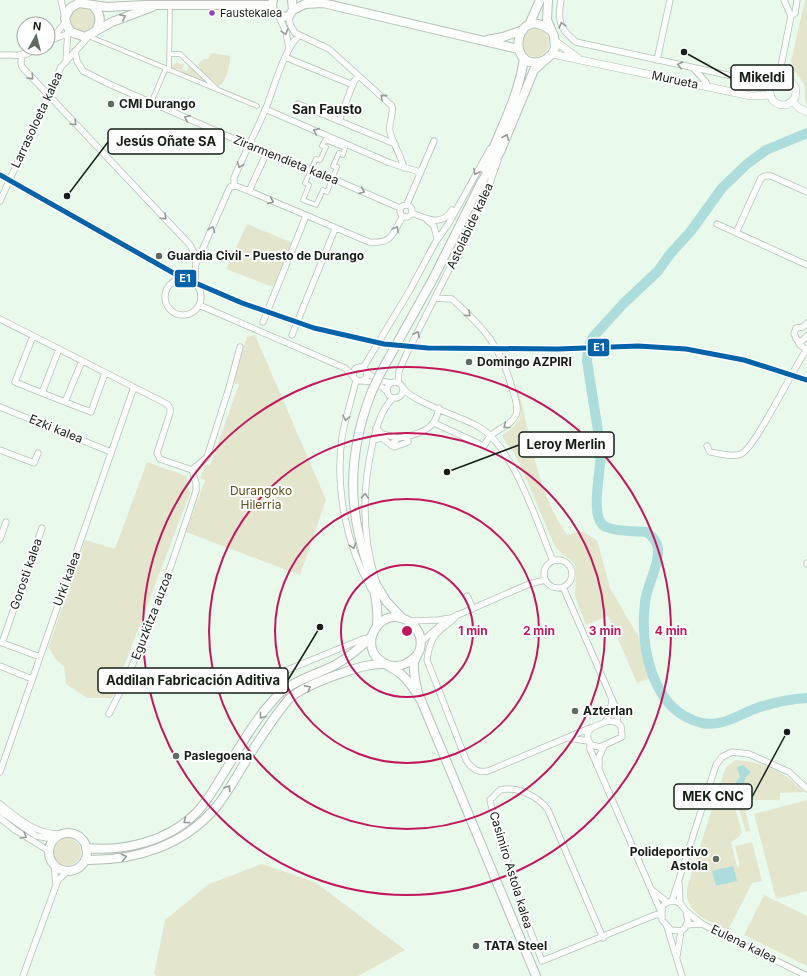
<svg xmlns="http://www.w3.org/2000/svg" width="807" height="976" font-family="Inter,sans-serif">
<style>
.green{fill:#e4e5cd}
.water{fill:#addcdc}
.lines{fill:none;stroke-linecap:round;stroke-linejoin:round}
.river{stroke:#addcdc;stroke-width:10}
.pedestrian-casing{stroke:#b5c1b7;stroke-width:5.5}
.minor-casing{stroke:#b5c1b7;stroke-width:7}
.tertiary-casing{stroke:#b5c1b7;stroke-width:8}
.secondary-casing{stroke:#b5c1b7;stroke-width:10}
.primary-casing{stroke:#b5c1b7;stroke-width:10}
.pedestrian{stroke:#fcfefc;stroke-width:4}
.minor{stroke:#fcfefc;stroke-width:5.5}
.tertiary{stroke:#fcfefc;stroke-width:7}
.secondary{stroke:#fcfefc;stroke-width:8}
.primary{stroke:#fcfefc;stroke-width:8}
.primary-bridge-casing{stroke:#b5c1b7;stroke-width:10;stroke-linecap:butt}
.primary-bridge{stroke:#fcfefc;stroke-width:8}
.rail-1-casing{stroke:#fff;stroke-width:8}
.rail-1{stroke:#0063a9;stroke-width:5}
.oneway{stroke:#949a94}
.ring{fill:none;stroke:#c2185b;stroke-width:2}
.bus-dot{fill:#8e44ad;stroke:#fff;stroke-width:1.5}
.poi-dot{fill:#5f6b61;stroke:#fff;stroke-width:1.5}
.labels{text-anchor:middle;stroke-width:4;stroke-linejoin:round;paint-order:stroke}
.bus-label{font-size:11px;fill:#151f16;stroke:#fff;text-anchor:start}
.street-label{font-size:12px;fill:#151f16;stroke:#fff}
.poi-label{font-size:12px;font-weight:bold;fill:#151f16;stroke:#fff;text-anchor:start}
.park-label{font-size:12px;fill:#5e4e19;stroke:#fff}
.neighbourhood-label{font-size:13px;font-weight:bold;fill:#151f16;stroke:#fff}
.centre{fill:#c2185b;stroke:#fff;stroke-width:2}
.ring-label{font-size:12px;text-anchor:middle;font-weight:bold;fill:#c2185b;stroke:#fff;stroke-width:4;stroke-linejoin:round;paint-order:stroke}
.leader{fill:none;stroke:#151f16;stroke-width:1.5}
.callout-dot{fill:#151f16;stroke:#fff;stroke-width:1.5}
.callout{fill:#fff;stroke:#151f16;stroke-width:1.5}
.callout-label{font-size:13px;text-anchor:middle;font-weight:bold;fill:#151f16}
.line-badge{stroke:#fff;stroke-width:1.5}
.badge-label{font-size:11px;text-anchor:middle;font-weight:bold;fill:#fff}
</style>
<rect width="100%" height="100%" fill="#e9f9eb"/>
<path class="green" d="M805,0H807V105C802,96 807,90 803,83C798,73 793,73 791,61Z
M70 19a13 13 0 1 1 26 0a13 13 0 1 1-26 0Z
M521 43a14 14 0 1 1 28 0a14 14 0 1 1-28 0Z
M211,53L230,56C230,65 227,81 219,86L200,71L199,63L204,59H208Z
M176,63L184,64L182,70L187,71L189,65L206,79L205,82L199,81L195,77L191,78L178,69L170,68Z
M247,224L293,243L273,287L226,269Z
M255,335L326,500L300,575L186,532L205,480L200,478L205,465L210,466L239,384H235L233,380L247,337Z
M518,388C531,438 537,492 567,535L581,531L597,540L610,588L638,636L651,678L637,683L608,616L586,625L575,596L576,574L575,564L557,549L553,542C540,513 529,482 514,453C511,448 503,441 503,435C524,419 524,416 516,390Z
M147,462L186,476L190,493L112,698H87L66,684L64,666L55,659L50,649L48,648L85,540L115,549Z
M736,760C763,762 785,772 804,792L780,793V800H743L750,830L746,832L736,799L717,792L726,767Z
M716,796L733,801L742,832L739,837L731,842L737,867L740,866L735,846L752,842L762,881L752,883L728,930C708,921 681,912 688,885Z
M807,800V891L776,899L754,814Z
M53 852a14 14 0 1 1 28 0a14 14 0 1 1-28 0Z
M262,864L315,882L405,950L358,976H156L154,974L165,920L209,884Z
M764,895L807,916V966L744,935Z"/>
<path class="water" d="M743,765L751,772L745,778L744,789L738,790L734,785L740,777L737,767Z
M733,866L737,881L716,886L712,871Z"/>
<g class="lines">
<path class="river" d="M807,133L766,150L747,164L722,188L691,231L670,254L658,271L623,304L593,337L588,349L587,361L601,450C602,466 588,520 606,527C618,532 633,531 646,532C653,536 658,543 658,552C658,569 647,585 645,602C640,646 651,711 702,723C722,727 738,715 757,708C772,703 790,699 807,698"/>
<g class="pedestrian-casing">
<path id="pedestrian" d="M93,38L257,106
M169,54H180L217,89
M169,70L170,6
M151,103L166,68
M325,140L345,148L343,155L339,153L333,166L337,167L327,192L323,190L316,205L303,200L309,185L305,183L316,159L320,160L326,147L322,146Z"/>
</g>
<g class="minor-casing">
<path id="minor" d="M61,0L65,18
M561,0C557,21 560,29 576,42L755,81L773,82
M784,0L791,16
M289,16L290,24L295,33L329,49L392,106C394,115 388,123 390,132C393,144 401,155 404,168
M279,17L286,32L289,48
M54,37L66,21
M48,41L70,33
M31,48C23,52 19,58 22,67L190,245L196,256L195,284
M75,51L77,61L83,71L109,84L239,141L322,174L400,208
M0,55C13,54 25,59 36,48
M285,57L353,85
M657,60L670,0
M66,62L68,28
M693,68L706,82L707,86
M781,79V66L791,16L795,13L797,0
M298,104L395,144
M265,109L390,163L420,172
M339,121L354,81L359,76
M267,152L249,191L369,242C393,244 392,234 403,216
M234,186V178C244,154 256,132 266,108C273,90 285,47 299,36
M0,201L61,67L89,36
M407,204L434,141
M400 211a6 6 0 1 1 12 0a6 6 0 1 1-12 0Z
M412,213C427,219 442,227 452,210
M426,219L434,226L437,239
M717,224L807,265
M736,233L761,178L765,176H771L807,192
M196,264L230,187L236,186L249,191
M165 297a18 18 0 1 1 36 0a18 18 0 1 1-36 0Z
M199,305L345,368L353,376
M0,319L167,404L170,408V413L157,453L160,459L192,470L207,457L229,388L240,347
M263,322L306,216
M807,323L803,327L796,328L794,334L800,345L807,350
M292,335L335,229
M33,336L15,382L42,393
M796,339L802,341L807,336
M59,349L42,393L65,402L82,361
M353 374a7 7 0 1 1 14 0a7 7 0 1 1-14 0Z
M363,368L410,290L435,243L449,223L490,149
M366,371C373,379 382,382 392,383
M356,380C352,399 345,418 342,437C335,488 346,544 371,589
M363,381C372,381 380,385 387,391
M387 390a8 8 0 1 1 16 0a8 8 0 1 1-16 0Z
M398,383L399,371L406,355L484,200L498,160
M403,388C414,403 460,416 479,427C513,446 538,525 553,561
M65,402L91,412L105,373
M0,407L111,452
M434,423L484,446C486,443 488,438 491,436C499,427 510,427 516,415C519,408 515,398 513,391C500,345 486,330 452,299L435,298
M376,428L382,434L398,438
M373,440L382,438L394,447L408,442L407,437
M391,445L398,438C409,436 426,433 433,423C436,419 438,413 439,408
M707,446L710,452C719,453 732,458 741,454C756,447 793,368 807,349
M0,450L34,463L38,453
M0,539L6,522
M544 574a14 14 0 1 1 28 0a14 14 0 1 1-28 0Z
M807,563V564
M376,581C362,536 362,488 373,442C377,426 381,410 393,398
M563,587L615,706L618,723
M467,596L473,609
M457,615C453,621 450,622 445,626C432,635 429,646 427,660L466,760C472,769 477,773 488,771L590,728
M409,621L438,620L451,618L529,584L545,580
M0,642L40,657
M421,642L442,624
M2,643L42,528
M0,666L32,679
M238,690L363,639L370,638
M109,714C146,643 171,567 196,491V483L192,470
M609,721L616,722L621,726L622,737L600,747L591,745C580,730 596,725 609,721Z
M605,722L610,713L612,700
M568,738L588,741
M590,744V749L661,912
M599,766V757L604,746
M0,772L134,387
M0,804C19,819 35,834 60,834
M0,811L36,836L53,839
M0,818L15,830L49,851
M54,864L56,884
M679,883L680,903
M652,890L667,902
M672,901L716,765L722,757L732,752L749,754L789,772L807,789
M686,911L702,924L807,976
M686,925L702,924
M667,927L682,976
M603,938L548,810C538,796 517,786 500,790L490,800L492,809L525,917L542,961L655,915L661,914
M677,956L681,931L685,928L688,921L686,911L680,903C673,900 667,900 662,907V920L671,930L681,931
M23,976L58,880L68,871"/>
</g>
<g class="tertiary-casing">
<path id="tertiary" d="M555,41L578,58
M552,54L751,96L770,95
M770 92a13 13 0 1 1 26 0a13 13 0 1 1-26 0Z
M792,101L799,108L807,112"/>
</g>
<g class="secondary-casing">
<path id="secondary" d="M273,0L272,5L273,12L282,17L289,16L293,10L292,0
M92,5C101,13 102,22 95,32
M152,7L112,22L85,37L71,32L67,26L65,18L70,8L79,3L107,7L145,5H272
M293,10L305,4L323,3L518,49
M487,40L503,37L523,30
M49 852a19 19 0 1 1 38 0a19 19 0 1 1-38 0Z
M86,848C124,852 168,841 196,813C206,803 214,789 222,776C238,750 255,719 277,696C293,680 316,675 335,665C349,657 360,648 371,637
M85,860C135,861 184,846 217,806C232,787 244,762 258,742C268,727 278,711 290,698C301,688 325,679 339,674C354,669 370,663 386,664"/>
</g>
<g class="primary-casing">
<path id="primary" d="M529,25L540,0
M545,60C505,77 513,0 551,31
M485,169C498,133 519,97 524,58
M381,372L433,279L481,183L500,152L534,70L552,54L555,48L554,36L547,20L548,0
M372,391C353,439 347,488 360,539C366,567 380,596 377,625
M373,579L386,601L402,618
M388,665C400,668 408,664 416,656
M422,702C416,692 410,682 402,675C393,667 378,663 373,652C365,633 384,610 404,619C416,623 423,636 420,649C418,654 415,658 414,663C413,673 416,684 418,693L536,976"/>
</g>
<use href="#pedestrian" class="pedestrian"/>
<use href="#minor" class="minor"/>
<use href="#tertiary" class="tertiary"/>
<use href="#secondary" class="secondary"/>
<use href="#primary" class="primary"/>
<g class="primary-bridge-casing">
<path id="primary-bridge" d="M372,391L381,372"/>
</g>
<use href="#primary-bridge" class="primary-bridge"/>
<g class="rail-1-casing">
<path id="rail-1" d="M0,175L177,275L242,303L314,328L384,344L428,348L558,349L638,346L686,349L744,360L807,380"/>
</g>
<use href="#rail-1" class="rail-1"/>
</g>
<defs><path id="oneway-chevron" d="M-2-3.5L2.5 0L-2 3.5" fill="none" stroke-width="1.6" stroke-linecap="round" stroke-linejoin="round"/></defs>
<g class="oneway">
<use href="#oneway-chevron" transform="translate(123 17) rotate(-24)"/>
<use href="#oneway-chevron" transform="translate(562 25) rotate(-105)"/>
<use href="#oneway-chevron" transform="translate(285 32) rotate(73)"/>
<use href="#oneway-chevron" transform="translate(680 65) rotate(-168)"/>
<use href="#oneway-chevron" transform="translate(31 77) rotate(48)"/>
<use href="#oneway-chevron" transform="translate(383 97) rotate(-139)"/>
<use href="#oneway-chevron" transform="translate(187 118) rotate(-156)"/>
<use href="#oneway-chevron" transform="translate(74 123) rotate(46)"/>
<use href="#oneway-chevron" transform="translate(316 131) rotate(-156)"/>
<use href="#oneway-chevron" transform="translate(506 137) rotate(-67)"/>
<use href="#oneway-chevron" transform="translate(240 165) rotate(112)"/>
<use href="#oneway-chevron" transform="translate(476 172) rotate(118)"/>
<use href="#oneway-chevron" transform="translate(362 191) rotate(23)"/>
<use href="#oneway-chevron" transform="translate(271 201) rotate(23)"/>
<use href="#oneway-chevron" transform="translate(164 217) rotate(43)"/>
<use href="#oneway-chevron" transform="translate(212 229) rotate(-68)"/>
<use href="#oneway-chevron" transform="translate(396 229) rotate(-62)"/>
<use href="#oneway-chevron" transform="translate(468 314) rotate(43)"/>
<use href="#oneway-chevron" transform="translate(417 334) rotate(-63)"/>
<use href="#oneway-chevron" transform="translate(346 418) rotate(102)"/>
<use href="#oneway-chevron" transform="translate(506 426) rotate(141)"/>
<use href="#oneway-chevron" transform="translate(365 496) rotate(-87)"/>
<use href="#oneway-chevron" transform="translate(353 546) rotate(72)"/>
<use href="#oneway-chevron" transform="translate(308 688) rotate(-29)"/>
<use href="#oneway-chevron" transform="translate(262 716) rotate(127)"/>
<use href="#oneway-chevron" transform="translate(228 788) rotate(-58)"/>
<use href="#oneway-chevron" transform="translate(186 821) rotate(143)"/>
<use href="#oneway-chevron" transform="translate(24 836) rotate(32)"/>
<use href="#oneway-chevron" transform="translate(124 857) rotate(-12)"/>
</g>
<g class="ring">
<circle cx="407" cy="631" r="66"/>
<circle cx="407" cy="631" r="132"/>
<circle cx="407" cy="631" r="198"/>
<circle cx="407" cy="631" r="264"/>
</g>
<circle class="bus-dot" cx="212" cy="13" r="3.5"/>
<g class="poi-dot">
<circle cx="111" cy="104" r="4"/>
<circle cx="159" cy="256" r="4"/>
<circle cx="469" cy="362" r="4"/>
<circle cx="575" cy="711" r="4"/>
<circle cx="176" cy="756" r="4"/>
<circle cx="716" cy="859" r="4"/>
<circle cx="476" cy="946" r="4"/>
</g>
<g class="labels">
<g class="bus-label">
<text x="220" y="17">Faustekalea</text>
</g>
<g class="street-label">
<text transform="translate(675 80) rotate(12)" y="4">Murueta</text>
<text transform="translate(37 120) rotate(-65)" y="4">Larrasoloeta kalea</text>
<text transform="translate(286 160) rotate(22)" y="4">Zirarmendieta kalea</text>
<text transform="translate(470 226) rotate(-65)" y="4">Astolabide kalea</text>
<text transform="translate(56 429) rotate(22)" y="4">Ezki kalea</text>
<text transform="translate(26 574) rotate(-71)" y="4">Gorosti kalea</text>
<text transform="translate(67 579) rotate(-70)" y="4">Urki kalea</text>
<text transform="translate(152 616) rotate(-69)" y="4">Eguzkitza auzoa</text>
<text transform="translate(511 870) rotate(73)" y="4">Casimiro Astola kalea</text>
<text transform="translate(744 944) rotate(26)" y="4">Eulena kalea</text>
</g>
<g class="poi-label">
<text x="119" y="108">CMI Durango</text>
<text x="167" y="260">Guardia Civil - Puesto de Durango</text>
<text x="477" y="366">Domingo AZPIRI</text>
<text x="583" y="715">Azterlan</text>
<text x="184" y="760">Paslegoena</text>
<text x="708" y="856" text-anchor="end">Polideportivo<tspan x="708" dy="14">Astola</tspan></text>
<text x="484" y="950">TATA Steel</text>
</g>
<g class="park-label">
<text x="261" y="495">Durangoko<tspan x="261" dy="14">Hilerria</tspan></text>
</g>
<g class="neighbourhood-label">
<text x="327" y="114">San Fausto</text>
</g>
</g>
<circle cx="407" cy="631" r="6" class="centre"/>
<g class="ring-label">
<text x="473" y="635">1 min</text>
<text x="539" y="635">2 min</text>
<text x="605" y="635">3 min</text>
<text x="671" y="635">4 min</text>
</g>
<path class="leader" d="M684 52L731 78M67 196L108 142M447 472L519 445M320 627L288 680M787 732L752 797"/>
<g class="callout-dot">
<circle cx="684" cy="52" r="4"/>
<circle cx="67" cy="196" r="4"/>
<circle cx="447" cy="472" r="4"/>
<circle cx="320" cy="627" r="4"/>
<circle cx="787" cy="732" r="4"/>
</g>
<g class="callout">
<rect x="731" y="65" width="62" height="25" rx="4"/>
<rect x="108" y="129" width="116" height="25" rx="4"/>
<rect x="519" y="432" width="95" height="25" rx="4"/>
<rect x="98" y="668" width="190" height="25" rx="4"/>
<rect x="674" y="784" width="78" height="25" rx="4"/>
</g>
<g class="callout-label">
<text x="762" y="82">Mikeldi</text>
<text x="166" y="146">Jesús Oñate SA</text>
<text x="566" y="449">Leroy Merlin</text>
<text x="193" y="685">Addilan Fabricación Aditiva</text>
<text x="713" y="801">MEK CNC</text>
</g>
<g class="line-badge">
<rect x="174" y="269" width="23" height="19" rx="4" fill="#0063a9"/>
<rect x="587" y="338" width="23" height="19" rx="4" fill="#0063a9"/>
</g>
<g class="badge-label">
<text x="185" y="282">E1</text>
<text x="599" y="351">E1</text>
</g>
<g transform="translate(36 36) rotate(7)"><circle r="19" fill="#ffffff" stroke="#a1a5a2"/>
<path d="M0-3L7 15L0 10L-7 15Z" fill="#5f6b61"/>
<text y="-6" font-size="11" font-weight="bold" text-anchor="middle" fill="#151f16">N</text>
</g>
</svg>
